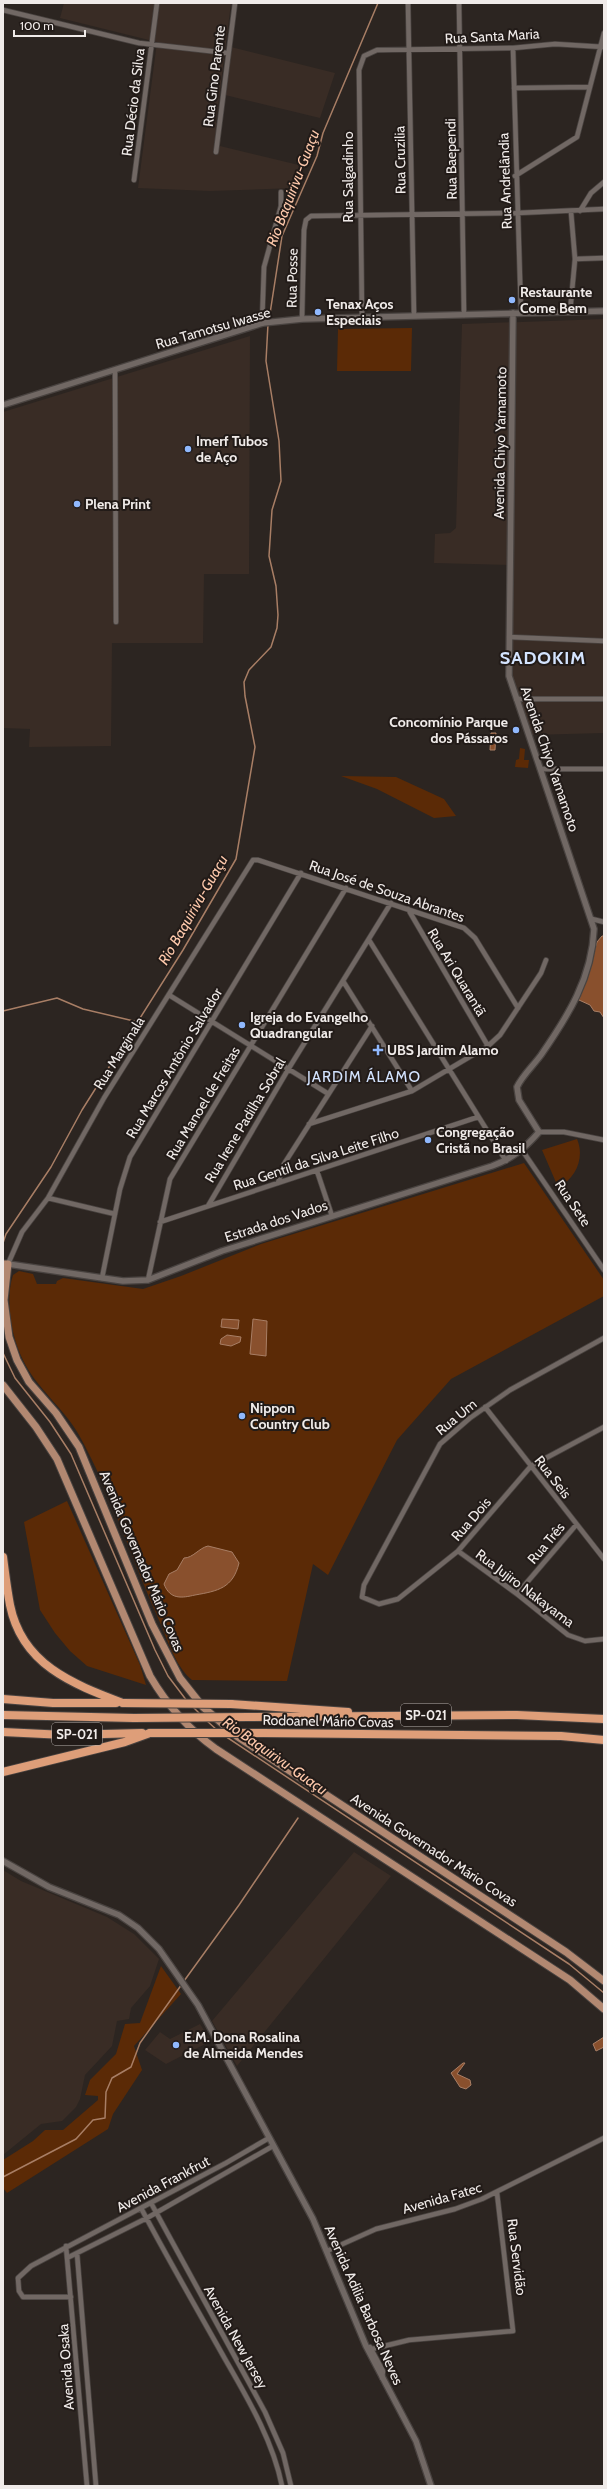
<svg xmlns="http://www.w3.org/2000/svg" width="607" height="2489" font-family="Cabin,sans-serif">
<style>
.built{fill:#392c25}
.green{fill:#5b2a06}
.water{fill:#89502d;stroke:#a87e65}
.lines{fill:none;stroke-linecap:round;stroke-linejoin:round}
.stream{stroke:#a87e65;stroke-width:1.5}
.minor-casing{stroke:#494340;stroke-width:6}
.tertiary-casing{stroke:#494340;stroke-width:8}
.primary-casing{stroke:#494340;stroke-width:9}
.motorway-casing{stroke:#494340;stroke-width:10}
.minor{stroke:#716864;stroke-width:4.5}
.tertiary{stroke:#716864;stroke-width:5.5}
.primary{stroke:#b28871;stroke-width:7}
.motorway{stroke:#de9e79;stroke-width:8}
.motorway-bridge-casing{stroke:#494340;stroke-width:10;stroke-linecap:butt}
.motorway-bridge{stroke:#de9e79;stroke-width:8}
.poi-dot{fill:#90b8fd;stroke:#221b18;stroke-width:1.5}
.labels{text-anchor:middle;stroke-width:4;stroke-linejoin:round;paint-order:stroke}
.shield{fill:#221b18;stroke:#b2adaa;stroke-width:1}
.shield-label{font-size:13px;font-weight:bold;fill:#f0ebe9}
.street-label{font-size:14px;fill:#f0ebe9;stroke:#221b18}
.poi-label{font-size:14px;font-weight:bold;fill:#f0ebe9;stroke:#221b18;text-anchor:start}
.water-label{font-size:15px;font-style:italic;fill:#fdc8ab;stroke:#221b18}
.neighbourhood-label{font-size:15px;letter-spacing:1px;fill:#d4e4ff;stroke:#221b18}
.district-label{font-size:18px;font-weight:bold;letter-spacing:1px;fill:#d4e4ff;stroke:#221b18}
</style>
<rect width="100%" height="100%" fill="#2c2521"/>
<path class="built" d="M64,3H231L216,123L222,124L220,146L303,166L295,188L210,191L138,188L157,42L60,18Z
M231,47L335,73L320,118L225,95Z
M604,319V733L531,735L511,677L512,565L434,563L435,534L450,533L456,528L462,324Z
M250,336L249,574H204L203,643H112L111,746L29,747L30,729L3,728V412Z
M354,1852L391,1876L237,2066L212,2021Z
M3,1870L21,1881L107,1917L134,1934L159,1959L150,1986L131,2008L129,2019L117,2021L112,2046L85,2075L80,2099L76,2107L62,2121L41,2124L3,2155Z
M200,2024L211,2041L166,2064L145,2050L160,2032L170,2039Z"/>
<path class="green" d="M412,328L411,371H337L338,329Z
M520,748L525,749L524,760H529L528,768L515,767L516,760L519,759Z
M341,776L396,777L444,799L456,816L434,818L377,789Z
M577,1139C585,1157 576,1179 558,1187L542,1150Z
M524,1163L604,1280V1296L451,1379L397,1440L328,1575L313,1564L287,1681L192,1680C177,1668 169,1644 162,1627C133,1564 113,1496 79,1435C64,1408 37,1389 23,1360C11,1336 5,1300 13,1275L19,1271L33,1274L37,1284H56L57,1281L63,1278L143,1289L181,1276L261,1244Z
M67,1501L140,1665L146,1685L87,1666L70,1651L55,1633L40,1610L24,1522Z
M161,1966L181,1994L134,2046L142,2070L113,2114L108,2129L7,2193L3,2188V2160L33,2141L45,2130H63L98,2100V2096L85,2095L90,2080L116,2054L125,2024L140,2023Z"/>
<path class="water" d="M491,733H496L495,750H490Z
M602,936H604V1018L600,1012L594,1011L590,1005L579,1000L597,942Z
M222,1319L239,1320L238,1329L221,1327Z
M253,1319L267,1321L266,1356L250,1354Z
M227,1335L241,1337L240,1342L231,1346L220,1344L221,1339Z
M208,1546L232,1552L239,1563C233,1588 218,1591 195,1595C182,1598 170,1600 164,1584L169,1574L177,1570L184,1558C193,1558 199,1548 208,1546Z
M604,2037V2047L596,2051L593,2044Z
M463,2063H465L457,2074L470,2080L471,2085L466,2089L460,2087L451,2073Z"/>
<g class="lines">
<path class="stream" d="M269,320L282,236L317,156L323,133L378,3
M3,1011L57,998L83,1009L138,1022
M3,1243L6,1234L51,1167L82,1110L183,950L236,859L255,747L245,696L244,682L249,670L271,647L277,628L278,615L276,586L269,556L272,510L281,481L279,441L266,361L268,324
M3,1353L15,1378L50,1422L71,1454L155,1650L168,1676L187,1701
M192,1706L200,1714
M207,1721L217,1730
M225,1736L569,1964L604,1993
M184,1981L239,1905L298,1818
M3,2177L76,2139L93,2120L105,2118L106,2092L112,2078L131,2067L140,2043L182,1984"/>
<g class="minor-casing">
<path id="minor" d="M408,3L414,316
M459,3L464,315
M3,10L139,43L227,53
M513,48L521,313
M514,88L589,87
M216,152L235,3
M515,176L577,137L604,33
M134,180L157,3
M580,211L591,193L604,182
M575,259L604,258
M570,312L575,259L571,212
M362,317L359,70L364,56L377,50L513,48L555,44L604,47
M302,319L304,230L306,220L311,216L517,213L604,209
M262,324L264,267L281,206V192
M115,370L116,622
M509,637L604,641
M516,699H604
M540,769H604
M408,909L488,1046
M592,919L604,922
M369,940L506,1161
M343,981L412,1091
M169,995L327,1093
M309,1124L412,1091L488,1046L500,1035L541,973L546,960
M539,1132H564L604,1140
M522,1150L604,1270
M317,1171L332,1216
M278,1183L284,1164L372,1026
M48,1198L115,1214
M208,1206L289,1068L391,903
M160,1222L478,1117
M8,1264L22,1232L48,1198L104,1098L253,860H258L464,928L475,938L518,1008
M102,1278L120,1189L130,1157L301,873
M148,1280L170,1179L346,888
M604,1338L510,1390L470,1418L440,1444L364,1585L362,1597L379,1604L398,1599L458,1551L531,1466L604,1427
M485,1407L604,1559
M458,1551L517,1594L568,1635L585,1641L604,1639
M517,1594L576,1525
M151,2203L265,2412L283,2453L291,2486
M141,2208C168,2259 197,2309 225,2359C248,2399 273,2441 282,2486
M66,2246L87,2486
M327,2251L376,2229L455,2209L482,2199L604,2138
M77,2253L96,2486
M69,2257L147,2218L273,2146
M71,2297H23L19,2291L18,2278L31,2266L226,2163L269,2138
M370,2347L383,2371L382,2378
M372,2349L409,2340L513,2331L497,2193"/>
</g>
<g class="tertiary-casing">
<path id="tertiary" d="M3,405L263,323L302,319L604,311
M8,1264L123,1281L148,1280L222,1251L492,1166C512,1159 525,1148 539,1132L519,1100L517,1087C522,1076 533,1066 541,1055C568,1016 592,978 594,929L509,676L513,313
M3,1861L49,1887L119,1915L138,1928L159,1949L198,2005L313,2219L366,2346L416,2441L431,2486"/>
</g>
<g class="primary-casing">
<path id="primary" d="M3,1264H8L4,1300L9,1337L17,1360L29,1382L56,1413L79,1447L152,1624L180,1678L203,1707L238,1737L566,1952L604,1981
M3,1385L36,1427L57,1459L150,1676C167,1705 188,1729 216,1749L570,1980L604,2009"/>
</g>
<g class="motorway-casing">
<path id="motorway" d="M3,1557C5,1573 7,1589 10,1605C22,1665 73,1684 123,1703
M3,1699L53,1703H116
M231,1704L348,1712
M3,1715L134,1718
M248,1717L517,1715L604,1719
M3,1732L65,1735L142,1733
M263,1733L561,1736L604,1740
M3,1772L125,1742L150,1733"/>
</g>
<use href="#minor" class="minor"/>
<use href="#tertiary" class="tertiary"/>
<use href="#primary" class="primary"/>
<use href="#motorway" class="motorway"/>
<g class="motorway-bridge-casing">
<path id="motorway-bridge" d="M123,1703L231,1704
M134,1718L248,1717
M150,1733H263"/>
</g>
<use href="#motorway-bridge" class="motorway-bridge"/>
</g>
<g class="poi-dot">
<circle cx="512" cy="300" r="4"/>
<circle cx="318" cy="312" r="4"/>
<circle cx="188" cy="449" r="4"/>
<circle cx="77" cy="504" r="4"/>
<circle cx="516" cy="730" r="4"/>
<circle cx="242" cy="1025" r="4"/>
<path d="M376 1044h4v4h4v4h-4v4h-4v-4h-4v-4h4z"/>
<circle cx="428" cy="1140" r="4"/>
<circle cx="242" cy="1416" r="4"/>
<circle cx="176" cy="2045" r="4"/>
</g>
<g class="labels">
<g class="shield">
<rect x="401" y="1704" width="50" height="22" rx="3"/>
<rect x="52" y="1723" width="50" height="22" rx="3"/>
</g>
<g class="shield-label">
<text x="426" y="1720">SP-021</text>
<text x="77" y="1739">SP-021</text>
</g>
<g class="street-label">
<text transform="translate(492 36) rotate(-3)" y="5">Rua Santa Maria</text>
<text transform="translate(214 76) rotate(-83)" y="5">Rua Gino Parente</text>
<text transform="translate(133 102) rotate(-83)" y="5">Rua Décio da Silva</text>
<text transform="translate(451 159) rotate(-91)" y="5">Rua Baependi</text>
<text transform="translate(400 160) rotate(-91)" y="5">Rua Cruzilia</text>
<text transform="translate(348 177) rotate(-90)" y="5">Rua Salgadinho</text>
<text transform="translate(505 181) rotate(-92)" y="5">Rua Andrelândia</text>
<text transform="translate(292 278) rotate(-89)" y="5">Rua Posse</text>
<text transform="translate(213 328) rotate(-16)" y="5">Rua Tamotsu Iwasse</text>
<text transform="translate(500 443) rotate(-89)" y="5">Avenida Chiyo Yamamoto</text>
<text transform="translate(550 759) rotate(71)" y="5">Avenida Chiyo Yamamoto</text>
<text transform="translate(387 891) rotate(19)" y="5">Rua José de Souza Abrantes</text>
<text transform="translate(457 972) rotate(59)" y="5">Rua Ari Quarantã</text>
<text transform="translate(119 1053) rotate(-58)" y="5">Rua Marginala</text>
<text transform="translate(174 1063) rotate(-59)" y="5">Rua Marcos Antônio Salvador</text>
<text transform="translate(203 1103) rotate(-59)" y="5">Rua Manoel de Freitas</text>
<text transform="translate(245 1120) rotate(-59)" y="5">Rua Irene Padilha Sobral</text>
<text transform="translate(316 1159) rotate(-18)" y="5">Rua Gentil da Silva Leite Filho</text>
<text transform="translate(573 1203) rotate(56)" y="5">Rua Sete</text>
<text transform="translate(276 1221) rotate(-18)" y="5">Estrada dos Vados</text>
<text transform="translate(456 1417) rotate(-39)" y="5">Rua Um</text>
<text transform="translate(553 1477) rotate(52)" y="5">Rua Seis</text>
<text transform="translate(471 1519) rotate(-49)" y="5">Rua Dois</text>
<text transform="translate(546 1543) rotate(-50)" y="5">Rua Três</text>
<text transform="translate(142 1561) rotate(67)" y="5">Avenida Governador Mário Covas</text>
<text transform="translate(525 1588) rotate(37)" y="5">Rua Jujiro Nakayama</text>
<text transform="translate(328 1721) rotate(1)" y="5">Rodoanel Mário Covas</text>
<text transform="translate(434 1850) rotate(33)" y="5">Avenida Governador Mário Covas</text>
<text transform="translate(163 2184) rotate(-28)" y="5">Avenida Frankfrut</text>
<text transform="translate(442 2198) rotate(-16)" y="5">Avenida Fatec</text>
<text transform="translate(517 2257) rotate(83)" y="5">Rua Servidão</text>
<text transform="translate(364 2305) rotate(66)" y="5">Avenida Adilia Barbosa Neves</text>
<text transform="translate(236 2337) rotate(61)" y="5">Avenida New Jersey</text>
<text transform="translate(66 2367) rotate(-94)" y="5">Avenida Osaka</text>
</g>
<g class="poi-label">
<text x="520" y="297">Restaurante<tspan x="520" dy="16">Come Bem</tspan></text>
<text x="326" y="309">Tenax Aços<tspan x="326" dy="16">Especiais</tspan></text>
<text x="196" y="446">Imerf Tubos<tspan x="196" dy="16">de Aço</tspan></text>
<text x="85" y="509">Plena Print</text>
<text x="508" y="727" text-anchor="end">Concomínio Parque<tspan x="508" dy="16">dos Pássaros</tspan></text>
<text x="250" y="1022">Igreja do Evangelho<tspan x="250" dy="16">Quadrangular</tspan></text>
<text x="387" y="1055">UBS Jardim Alamo</text>
<text x="436" y="1137">Congregação<tspan x="436" dy="16">Cristã no Brasil</tspan></text>
<text x="250" y="1413">Nippon<tspan x="250" dy="16">Country Club</tspan></text>
<text x="184" y="2042">E.M. Dona Rosalina<tspan x="184" dy="16">de Almeida Mendes</tspan></text>
</g>
<g class="water-label">
<text transform="translate(293 188) rotate(-69)" y="5">Rio Baquirivu-Guaçu</text>
<text transform="translate(193 910) rotate(-60)" y="5">Rio Baquirivu-Guaçu</text>
<text transform="translate(275 1756) rotate(35)" y="5">Rio Baquirivu-Guaçu</text>
</g>
<g class="neighbourhood-label">
<text x="364" y="1082">JARDIM ÁLAMO</text>
</g>
<g class="district-label">
<text x="543" y="664">SADOKIM</text>
</g>
</g>
<rect width="607" height="2489" fill="none" stroke="#f0ebe9" stroke-width="8"/>
<path d="M14 30v6h71v-6" fill="none" stroke="#f0ebe9" stroke-width="2"/>
<text x="20" y="30" font-size="12" fill="#f0ebe9" stroke="#221b18" stroke-width="3" paint-order="stroke">100 m</text>
</svg>
